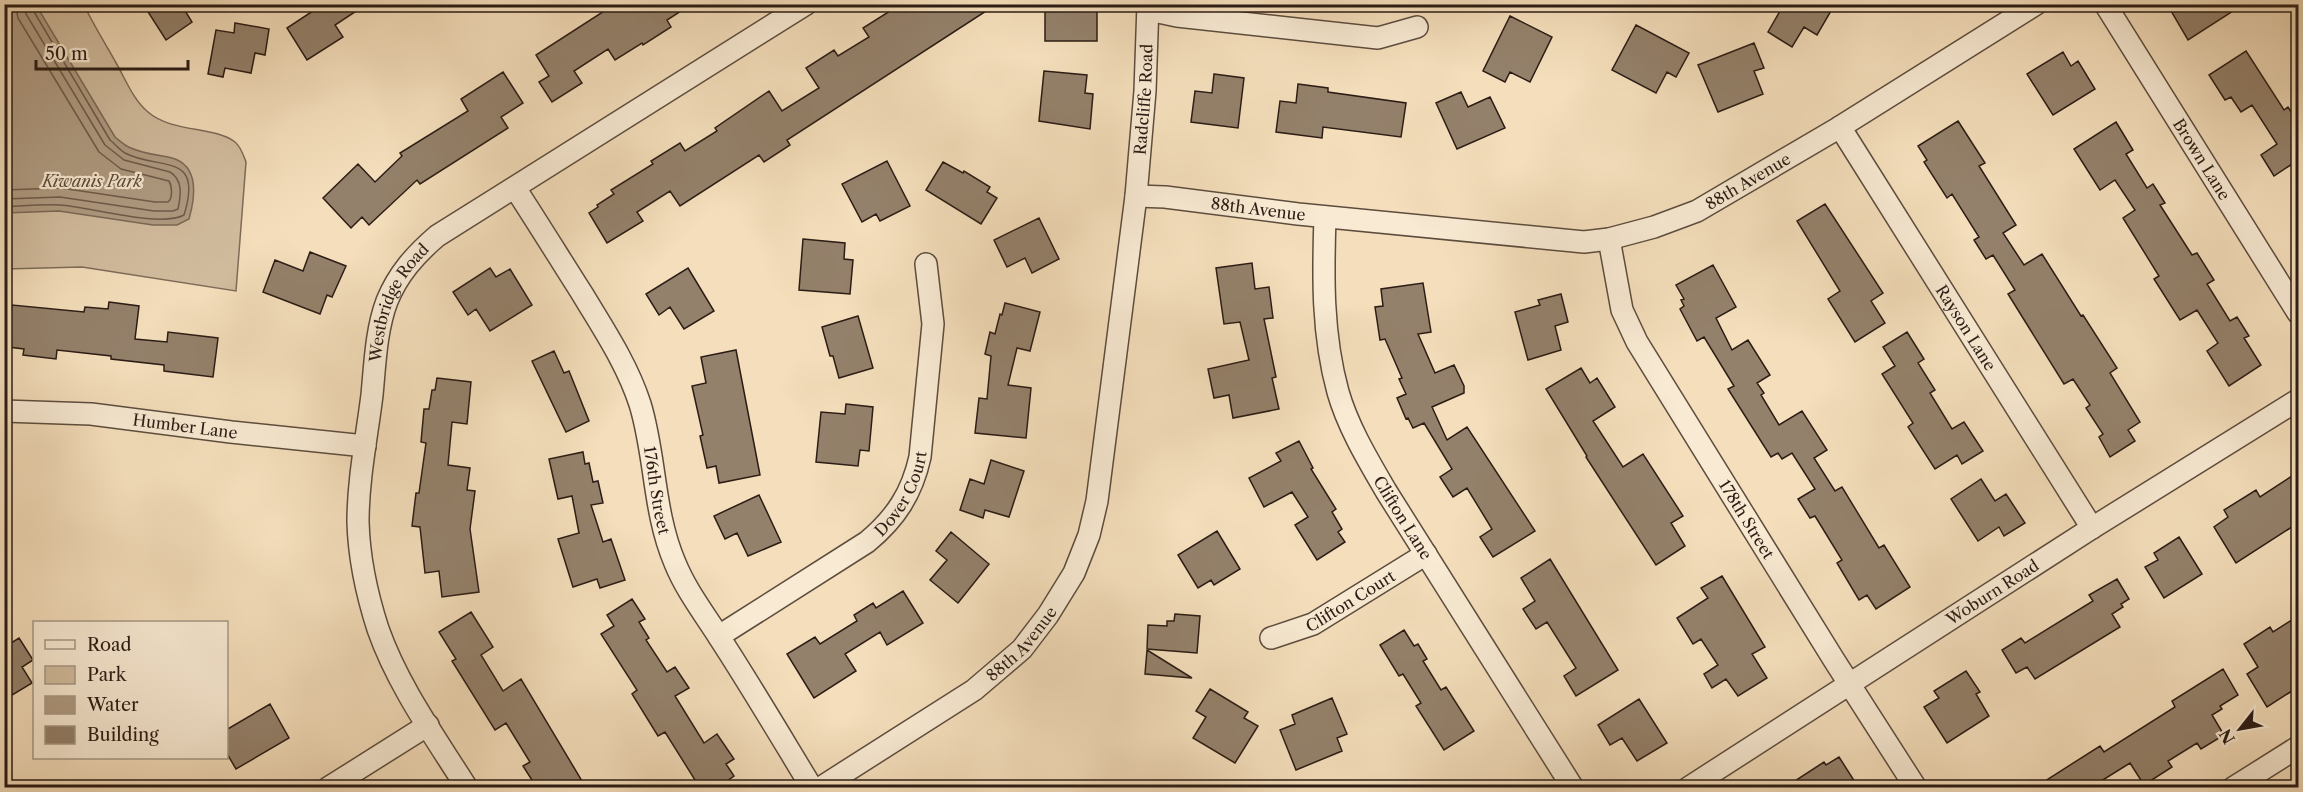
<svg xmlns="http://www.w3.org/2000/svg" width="2303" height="792" font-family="'Libre Caslon Text',serif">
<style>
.green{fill:#d2bd9f;stroke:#7e6c5a;stroke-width:1.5}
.water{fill:#b09c83;stroke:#7b6957;stroke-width:1.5}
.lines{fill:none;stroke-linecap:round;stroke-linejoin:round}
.shore{stroke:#6e5c4c;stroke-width:1.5}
.building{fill:#94816b;stroke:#2b1c15;stroke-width:1.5}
.minor-casing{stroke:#5d4c3e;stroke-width:24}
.minor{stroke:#f8ead3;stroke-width:21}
.labels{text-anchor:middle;stroke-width:4.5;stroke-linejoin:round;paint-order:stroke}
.street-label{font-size:16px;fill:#2b1c15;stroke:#f8ead3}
.park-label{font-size:16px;font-style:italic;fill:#5d4c3e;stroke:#f8ead3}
</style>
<rect width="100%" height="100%" fill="#f4debb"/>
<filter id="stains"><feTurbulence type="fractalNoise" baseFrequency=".00333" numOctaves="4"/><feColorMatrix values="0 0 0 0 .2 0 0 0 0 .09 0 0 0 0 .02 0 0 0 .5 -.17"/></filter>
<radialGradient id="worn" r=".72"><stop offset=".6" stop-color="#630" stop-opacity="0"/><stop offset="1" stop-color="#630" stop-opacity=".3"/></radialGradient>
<path class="green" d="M4,5H84C93,24 105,43 115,61C125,78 133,100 148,112C172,133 215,126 235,142C241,147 243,154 246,162L236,291L82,267L5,269Z"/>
<path class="water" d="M4,5H36L115,137C120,141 125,146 131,148C144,154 159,155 172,158C200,166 195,198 189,219L177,225H153L59,211L5,213Z"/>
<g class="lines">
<path class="shore" d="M4,190L61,188L155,202H168C173,198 172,186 169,181L121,169L99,152L18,18L15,4
M4,199L60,197L154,211H173L178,209C181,195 183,180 170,172L124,160L105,145L26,14L24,4
M4,207C23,206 42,204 60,205C90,207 160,228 184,215C204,151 159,171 125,153C120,150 115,144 110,140L33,10L32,4"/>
</g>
<path class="building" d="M143,4H181L192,22L166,40Z
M309,4H367L335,25L343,37L307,60L287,28L313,11Z
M615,4H692L667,20L671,27L643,45L642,43L615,60L608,49L574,71L582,83L552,102L539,82L549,76L536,55Z
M901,4H997L787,140L790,145L764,162L759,155L680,206L670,191L637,212L643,221L607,243L589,213L598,207L597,205L614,194L611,190L653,164L651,161L680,143L685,151L717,131L715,128L769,91L782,111L819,88L806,68L834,50L838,56L869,37L863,28Z
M1045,4H1077V10L1097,11V41H1045Z
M1784,4H1835L1817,35L1804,27L1792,47L1768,32Z
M2170,4H2244L2188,40L2171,11L2174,10Z
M1510,16L1552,37L1530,82L1510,72L1505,82L1483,71Z
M235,23L269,29L265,55L255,53L251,73L225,68L223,77L208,74L216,30L234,33Z
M1636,25L1689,53L1676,77L1667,72L1656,93L1612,70Z
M1754,43L1764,68L1754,71L1763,94L1718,112L1698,65Z
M2246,51L2284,110L2288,107L2298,123V160L2274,176L2261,155L2277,144L2252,105L2241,112L2231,97L2225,100L2209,75Z
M2063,52L2071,66L2078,61L2095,89L2053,115L2027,74Z
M1044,71L1087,75L1085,93L1093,94L1090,129L1039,121Z
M503,72L523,103L501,117L508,128L420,184L417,180L369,225L362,217L351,228L323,198L358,164L375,182L402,156L400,153L468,111L461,99Z
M1214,74L1244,78L1238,128L1191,122L1195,91L1212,93Z
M1298,84L1328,88V92L1406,103L1401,137L1323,127L1322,138L1276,132L1280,101L1296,103Z
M1461,92L1468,107L1490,97L1505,128L1457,149L1436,103Z
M1958,121L1985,163L1979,166L2016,225L2003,233L2024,265L2042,254L2081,316L2083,315L2117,368L2110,373L2140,422L2128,430L2135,441L2110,457L2099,437L2103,434L2086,408L2090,405L2073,379L2064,384L2008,294L2015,290L1993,255L1986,259L1974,240L1979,237L1952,194L1947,198L1924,162L1927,160L1918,146Z
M2116,122L2133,150L2126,154L2147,188L2153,184L2165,203L2160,205L2192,255L2197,253L2214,280L2207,284L2230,321L2237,317L2249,336L2244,338L2261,365L2229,386L2207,351L2218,343L2197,310L2180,320L2154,279L2159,276L2123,218L2135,210L2115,180L2100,190L2074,149Z
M887,161L910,206L880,221L876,214L862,222L842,184Z
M943,162L963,173L964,171L990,187L987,192L997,198L981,224L926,190Z
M1825,204L1883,293L1871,301L1885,323L1855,342L1828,299L1840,291L1797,221Z
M1039,218L1059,259L1032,273L1025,258L1007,267L994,240Z
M803,239L845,243L844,259L853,260L850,294L799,290Z
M310,252L346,266L332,297L327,295L320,314L263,292L275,260L303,271Z
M1252,263L1255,289L1269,287L1273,318L1264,319L1276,377L1272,378L1279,409L1233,418L1229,395L1214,398L1208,369L1249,360L1240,322L1224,324L1216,268Z
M1713,265L1736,307L1716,318L1732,350L1748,340L1770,375L1757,383L1764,393L1761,395L1779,425L1802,411L1827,450L1814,458L1835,491L1842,487L1879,548L1884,545L1910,587L1876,609L1867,595L1859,600L1837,563L1842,560L1815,516L1810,518L1798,499L1815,489L1792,453L1782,459L1778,453L1771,457L1728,389L1734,386L1704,337L1697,341L1680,309L1684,306L1681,300L1684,299L1676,285Z
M490,268L496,277L510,269L532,305L490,331L476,309L468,315L453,292Z
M688,268L714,311L684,329L670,307L659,315L646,294Z
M1423,283L1431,332L1418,334L1435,373L1454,365L1464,386V393L1432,407L1447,440L1467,427L1535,531L1493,557L1480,537L1492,529L1467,488L1453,497L1440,477L1452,469L1424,423L1413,428L1408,418L1406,419L1397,398L1406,394L1399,379L1402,378L1385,339L1380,340L1375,307L1383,306L1381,289Z
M1561,294L1568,322L1555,326L1561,350L1528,360L1515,312L1540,305L1538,300Z
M109,302L139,306L135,339L167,342L168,332L218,338L213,377L164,371V365L111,359V356L57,350L56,359L23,355L24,349L8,347L12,305L84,312L85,307L108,309Z
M1005,303L1040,312L1030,351L1017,348L1008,385L1031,388L1026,438L975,433L979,398L987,399L991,356L985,354L990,332L995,334L1000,314L1002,315Z
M858,316L873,368L839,378L833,356H830L822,327Z
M1907,332L1924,359L1918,363L1935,390L1930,393L1952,429L1964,422L1983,451L1962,464L1957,455L1935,469L1908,427L1913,423L1882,374L1895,366L1883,347Z
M736,350L760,475L719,483L716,466L707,468L700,436L703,435L692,386L706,383L701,357Z
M554,351L564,373L569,371L589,421L566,432L532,361Z
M1581,368L1590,383L1597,378L1615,407L1593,421L1623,467L1643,454L1683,516L1671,523L1685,546L1656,565L1586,457L1587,456L1546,389Z
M437,378L471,382L467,424L452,422L448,465L470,468L467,490L475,491L470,529L479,592L442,597L439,571L425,573L420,527L412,526L416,493H419L426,443L421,442L424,409H429L432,390H435Z
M846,404L873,407L869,451L860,450L858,466L816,462L821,412L845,414Z
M1299,441L1313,468L1311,469L1336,509L1332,512L1342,529L1338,532L1345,542L1317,560L1295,525L1308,517L1292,492L1264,507L1249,478L1281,461L1276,453Z
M583,452L585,464L589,463L593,482L598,481L603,503L591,505L603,542L611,539L625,580L600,588L597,579L573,587L558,539L579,533L572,496L558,499L549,459Z
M991,460L1024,471L1009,517L985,510L983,518L960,510L970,479L984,484Z
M2298,472V523L2236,563L2214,527L2228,517L2224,510L2256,490L2260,497Z
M1981,479L1995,501L2006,494L2025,523L2004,536L1999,527L1978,541L1951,499Z
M759,495L781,542L748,556L737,533L725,539L714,516Z
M1217,531L1240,569L1214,585L1211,580L1198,588L1178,555Z
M951,532L989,564L958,603L930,580L947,560L936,551Z
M2179,537L2202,574L2164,598L2145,567L2158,560L2154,553Z
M1550,559L1618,670L1576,696L1564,676L1576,668L1547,622L1536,629L1523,609L1535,601L1521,578Z
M1722,576L1765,647L1752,654L1767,678L1738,696L1726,679L1712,688L1704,674L1718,665L1701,639L1693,644L1677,618L1708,598L1701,588Z
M2117,579L2129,599L2121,604L2123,607L2112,614L2120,627L2035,679L2027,667L2016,673L2002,650L2021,638L2025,643L2093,601L2089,595Z
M903,591L923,623L887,645L880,632L845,654L856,671L814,698L787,654L815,637L820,644L857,621L854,615L873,603L876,608Z
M632,599L645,619L639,622L649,638L646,640L667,672L675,667L689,688L675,696L704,743L717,734L734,759L726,764L734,776L717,788H700L665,732L658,736L632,694L637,690L601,634L614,626L607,615Z
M471,612L493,647L481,655L503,691L521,679L582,781L572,788H537L523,766L530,762L506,723L495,730L452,661L456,659L439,632Z
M1175,614L1200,616L1197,653L1147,649L1148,625L1167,626V621H1174Z
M2298,616V687L2267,707L2247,674L2258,667L2244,644L2270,627L2273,632Z
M1404,630L1414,646L1418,644L1427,659L1423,661L1441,690L1446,687L1474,731L1444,750L1416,706L1421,703L1403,674L1399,676L1380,645Z
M19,638L33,660L22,667L32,683L4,700V640L8,645Z
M1147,650L1192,678L1145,674Z
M2223,669L2238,695L2220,706L2222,709L2212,715L2224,735L2201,749L2197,743L2168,761L2172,767L2144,785L2130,763L2090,788H2034L2100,746L2104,752L2175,707L2172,701Z
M1966,671L1980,692L1976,694L1989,716L1947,743L1924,707L1939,698L1934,691Z
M1210,689L1248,712L1244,718L1258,726L1235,763L1193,738L1206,717L1196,711Z
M1332,698L1347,734L1337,738L1342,751L1296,770L1280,730L1295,724L1292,715Z
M1639,699L1667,743L1637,761L1622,738L1610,745L1598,725Z
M270,704L289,738L236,769L226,752V730Z
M1839,757L1855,782L1847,788H1784L1824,762L1826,765Z"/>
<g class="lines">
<g class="minor-casing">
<g id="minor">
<path id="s1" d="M2105,4L2298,313"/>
<path d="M1149,10L1177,16L1378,38L1417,27"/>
<path id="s2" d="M1840,127L2092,528"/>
<path id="s3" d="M515,188C538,223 560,259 583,295C604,330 627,364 640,404C656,456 653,512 675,563C686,590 703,612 719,637C751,686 781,737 812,788"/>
<path id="s4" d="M1136,196L1165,197L1298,214L1584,242L1609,239L1654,227L1697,211L1840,127L2036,4"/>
<path id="s5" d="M1325,217C1323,276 1322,334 1338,392C1348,427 1368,460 1386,491L1573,788"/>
<path id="s6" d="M1609,239L1622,310L1637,342L1834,660L1916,788"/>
<path id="s7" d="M4,411L91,414L231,432L365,446"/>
<path id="s8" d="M719,636L867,542C896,518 912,493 920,457L933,324L926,264"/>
<path id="s9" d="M1271,638L1313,624L1426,554"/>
<path d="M328,788L428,725"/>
<path id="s10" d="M467,788C435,737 398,686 378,629C367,595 359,558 358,522C358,479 367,436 372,395C375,364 376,330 387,301C398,274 415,255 437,236L806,4"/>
<path id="s11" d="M820,788L974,690L1022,649L1048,615L1074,573L1089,535L1097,501L1136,196L1145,91L1148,4"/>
<path id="s12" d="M1688,788L2092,528L2298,400"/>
<path d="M2233,788L2298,747"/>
</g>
</g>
<use href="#minor" class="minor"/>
</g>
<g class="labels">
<g class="street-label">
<text dy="6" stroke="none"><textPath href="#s11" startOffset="818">Radcliffe Road</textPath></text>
<text dy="6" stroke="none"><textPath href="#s1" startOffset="183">Brown Lane</textPath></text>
<text dy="6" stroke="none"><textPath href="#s4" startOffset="627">88th Avenue</textPath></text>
<text dy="6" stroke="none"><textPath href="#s4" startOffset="123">88th Avenue</textPath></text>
<text dy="6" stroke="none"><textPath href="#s10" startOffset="518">Westbridge Road</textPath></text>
<text dy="6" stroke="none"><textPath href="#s2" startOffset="237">Rayson Lane</textPath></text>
<text dy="6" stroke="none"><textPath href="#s7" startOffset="182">Humber Lane</textPath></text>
<text dy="6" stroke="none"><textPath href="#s3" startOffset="338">176th Street</textPath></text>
<text dy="6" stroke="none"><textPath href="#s8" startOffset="236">Dover Court</textPath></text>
<text dy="6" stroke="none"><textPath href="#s5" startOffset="318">Clifton Lane</textPath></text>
<text dy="6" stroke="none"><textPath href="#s6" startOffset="316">178th Street</textPath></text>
<text dy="6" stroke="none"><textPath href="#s12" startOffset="362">Woburn Road</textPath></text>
<text dy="6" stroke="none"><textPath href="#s9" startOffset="88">Clifton Court</textPath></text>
<text dy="6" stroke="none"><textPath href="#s11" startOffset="249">88th Avenue</textPath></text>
</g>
<g class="park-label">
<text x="92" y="187">Kiwanis Park</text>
</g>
</g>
<rect width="2303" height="792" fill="none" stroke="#f4debb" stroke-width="24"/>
<rect x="6" y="6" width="2291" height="780" fill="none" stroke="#2b1c15" stroke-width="3"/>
<rect x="12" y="12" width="2279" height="768" fill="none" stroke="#2b1c15" stroke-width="1.5"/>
<rect x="33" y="621" width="195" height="138" fill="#f8ead3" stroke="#a69887" stroke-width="1.5"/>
<rect x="45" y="640" width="30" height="9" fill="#f8ead3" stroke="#a69887" stroke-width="1.5"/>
<text x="87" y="651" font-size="18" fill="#2b1c15">Road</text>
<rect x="45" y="666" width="30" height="18" fill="#d2bd9f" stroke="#a69887" stroke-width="1.5"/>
<text x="87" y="681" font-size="18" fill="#2b1c15">Park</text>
<rect x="45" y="696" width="30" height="18" fill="#b09c83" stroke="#a69887" stroke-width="1.5"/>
<text x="87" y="711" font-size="18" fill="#2b1c15">Water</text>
<rect x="45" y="726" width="30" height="18" fill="#94816b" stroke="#a69887" stroke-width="1.5"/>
<text x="87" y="741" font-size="18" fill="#2b1c15">Building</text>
<g transform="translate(2240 729) rotate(239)" stroke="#f8ead3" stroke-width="4.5" paint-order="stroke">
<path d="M0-4.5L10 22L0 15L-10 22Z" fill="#2b1c15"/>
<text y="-9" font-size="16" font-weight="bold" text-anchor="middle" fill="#2b1c15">N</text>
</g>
<path d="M36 60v9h152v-9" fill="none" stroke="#2b1c15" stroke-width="3"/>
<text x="45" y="60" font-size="18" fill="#2b1c15" stroke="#f8ead3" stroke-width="4.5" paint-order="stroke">50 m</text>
<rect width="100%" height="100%" filter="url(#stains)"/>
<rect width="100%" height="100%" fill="url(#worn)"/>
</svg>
